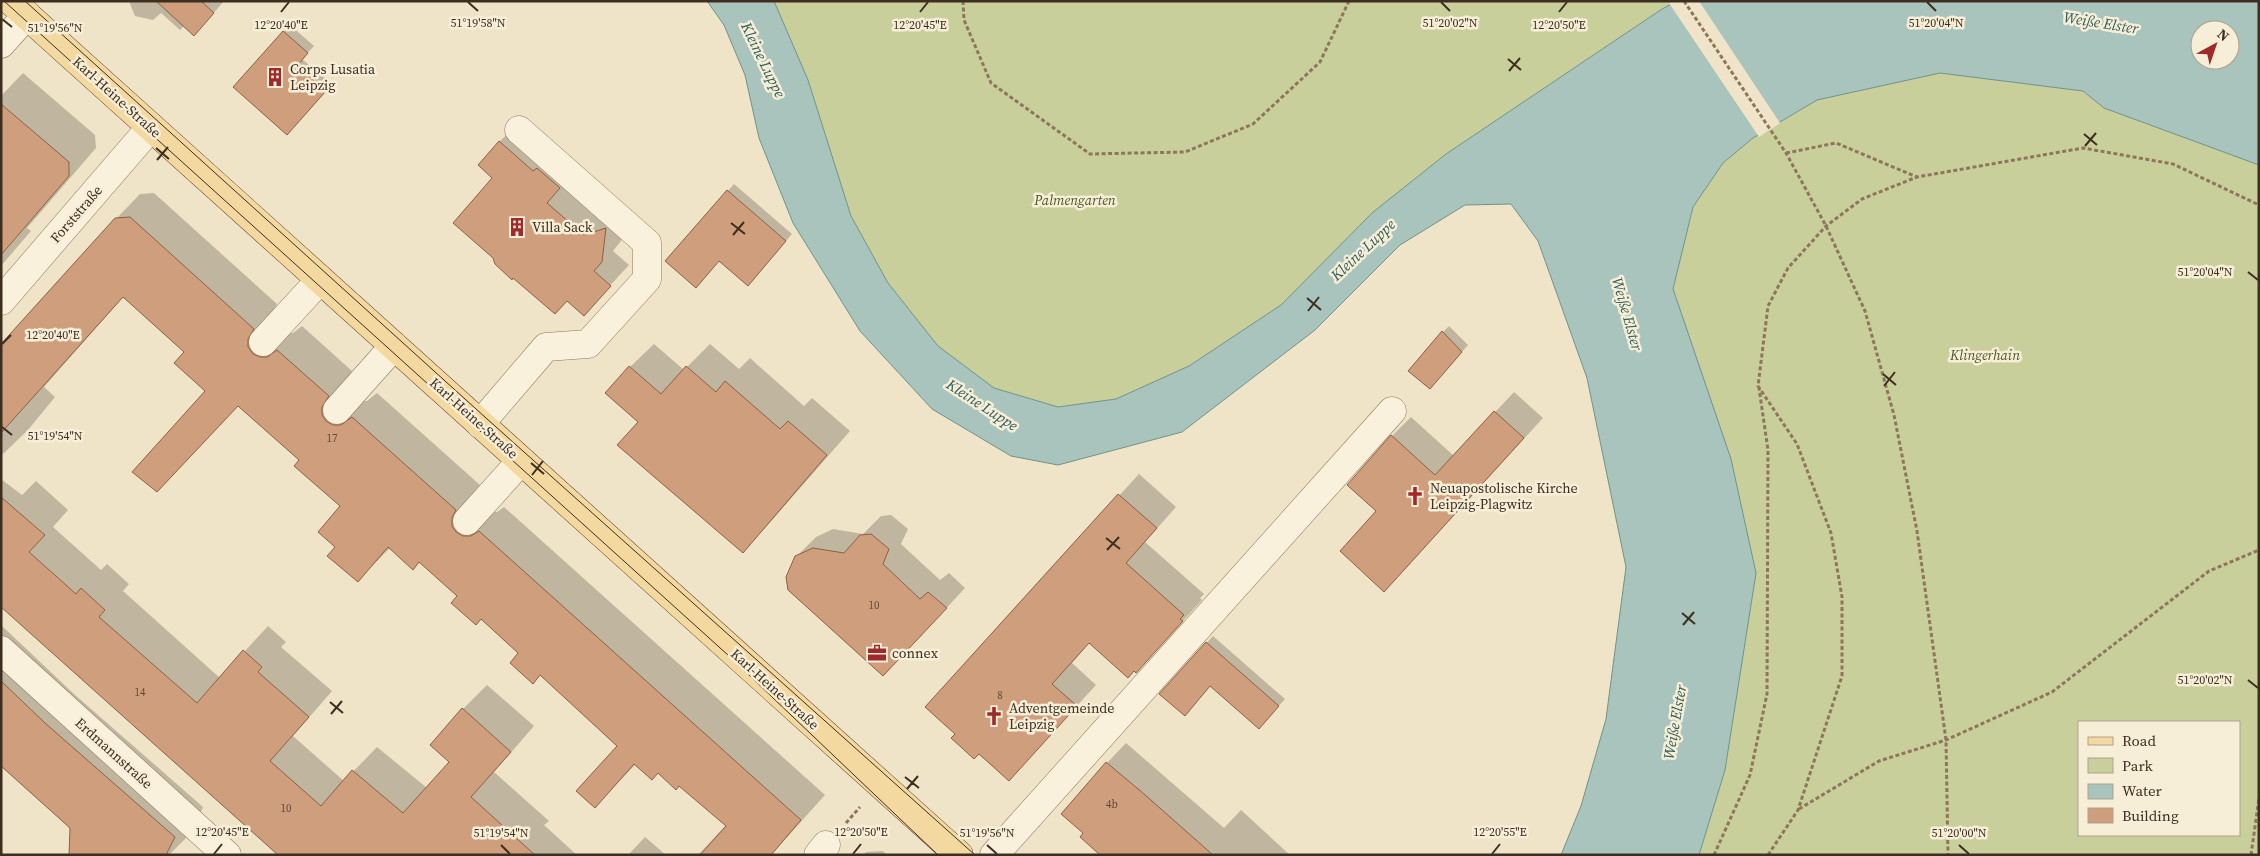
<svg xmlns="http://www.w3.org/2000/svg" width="2260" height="856" font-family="'Source Serif 4',serif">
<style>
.green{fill:#c9cf9b;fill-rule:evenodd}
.water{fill:#a9c4bc;stroke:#6f938a;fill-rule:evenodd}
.pier{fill:#f0e4c8}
.shadow{fill:#0003}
.building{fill:#cf9f7d;stroke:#8d5f41}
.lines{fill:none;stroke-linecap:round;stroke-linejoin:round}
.minor-casing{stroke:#8d765c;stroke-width:29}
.major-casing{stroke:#5b4430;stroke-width:29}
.path{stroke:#8d765c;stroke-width:3;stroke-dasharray:4 2.5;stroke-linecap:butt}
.minor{stroke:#faf1dc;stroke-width:28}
.major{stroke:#f3d9a0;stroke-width:28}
.tram{stroke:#3d2e20;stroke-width:1}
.ticks{fill:none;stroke:#3d2e20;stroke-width:2}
.labels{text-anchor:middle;stroke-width:5;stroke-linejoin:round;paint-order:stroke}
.number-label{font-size:11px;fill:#624a37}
.poi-label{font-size:14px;fill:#3d2e20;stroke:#f7eed8;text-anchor:start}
.street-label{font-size:14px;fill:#3d2e20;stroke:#f7eed8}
.park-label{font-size:14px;font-style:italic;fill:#4d5a26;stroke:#f7eed8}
.water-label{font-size:15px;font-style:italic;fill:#2f5d5a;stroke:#f7eed8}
.ticks-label{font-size:12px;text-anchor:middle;fill:#3d2e20;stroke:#f7eed8;stroke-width:5;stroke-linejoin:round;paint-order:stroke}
</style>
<rect width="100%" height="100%" fill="#f0e4c8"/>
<path class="green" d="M774,1H1677L1662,9L1446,154L1372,213L1281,305L1189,366L1116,399L1058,407L994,388L938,346L888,283L851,216L808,80Z
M1940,73L2084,91L2104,108L2259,165V855H1699L1725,770L1672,289L1693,207L1723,163L1753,138L1817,100ZM2079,722H2239V835H2079Z"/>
<path class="water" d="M707,1H774L808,80L851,216L888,283L938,346L994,388L1058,407L1116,399L1189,366L1281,305L1372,213L1446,154L1662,9L1677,1H2259V165L2104,108L2083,91L1940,73L1817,100L1753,138L1723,163L1693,207L1673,289L1731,459L1756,573L1725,770L1699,855H1561L1581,806L1606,719L1626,567L1587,378L1538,241L1511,204L1465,205L1400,245L1315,330L1182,432L1058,465L1011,456L932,409L860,331L793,223L759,138L745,75L724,25ZM2200,30H2230V60H2200Z"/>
<path class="pier" d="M1672,1H1699L1780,123L1759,137L1669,3Z"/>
<path class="shadow" d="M129,1H224L206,22L184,26L180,30L161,13L153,20L135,16Z
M290,25L314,46L302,59L332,84L294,127L234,87Z
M23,73L95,135L96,148L27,228L31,231L1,266V96Z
M519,123L624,209L621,241L613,251L629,265L584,314L568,300L494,178L499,142Z
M734,184L792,234L754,278L719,259L667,261Z
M154,193L277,304L272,313L285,333H293L302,326L352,371L346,382L358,401H367L377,393L480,485L476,493L488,512H497L504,507L825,795L771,855H698L726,825L680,784L659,772L636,764L595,806L618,746L420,561L390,548L358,580L337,547L342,506L301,460L239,405L207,390L186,352L124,296L44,387L55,397L28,430L3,454L1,452V347L116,219L140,194Z
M1449,326L1468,345L1436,381L1443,332Z
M654,344L684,370L710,344L739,369L750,358L804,406L812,398L850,431L766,527L743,551L640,421L630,367Z
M1514,392L1543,418L1403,571L1378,511L1392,436L1411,417L1454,456Z
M1139,474L1176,507L1145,542L1204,594L1200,598L1202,600L1136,672L1090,642L1072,663L1096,685L1009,780L926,707Z
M1,479L22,495L36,481L68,510L53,527L101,570L107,564L129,584L123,591L220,678L268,626L286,642L281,647L332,691L293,736L344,781L377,747L427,788L450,762L463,709L487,685L534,726L494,772L549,821L544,825L577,855H280L1,605Z
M891,515L908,529L901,544L940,580L949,573L965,588L903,655L796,557L816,537L833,529L863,534L881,516Z
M1,625L74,694L203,807L192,832L169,855H71V827L1,764Z
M1213,636L1285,699L1265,721L1211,685L1191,708L1161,694Z
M1126,743L1224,828L1241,810L1290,855H1110L1107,763Z
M1,810L2,842L1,843Z
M645,837L666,855H628Z
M883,851L887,855H863L866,852Z"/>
<path class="building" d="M156,1H201L214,13L194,36Z
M283,31L308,53L297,66L326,91L287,135L233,87Z
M1,104L69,162V176L1,255Z
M499,141L533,171L537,168L560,188L547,203L584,235L606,228L602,262L594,271L611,286L584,316L567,301L555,314L513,278L512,280L495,264L493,258L453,223L492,178L478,165Z
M727,190L786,241L748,286L719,261L696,288L665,261Z
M130,217L254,329L248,339V347L253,354L260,357H267L277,350L329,396L322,407V415L326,421L333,425H341L352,417L456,510L452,518V526L456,532L463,536H471L479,531L801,820L771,855H700L726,826L679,786L676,790L658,773L652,780L634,764L595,808L576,791L617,746L540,675L533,684L510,663L518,653L481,619L476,625L451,603L457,596L419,562L413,570L388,547L358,582L327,556L335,547L318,532L340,506L294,466L299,460L238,406L157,492L132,472L205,391L174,363L184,352L123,297L1,433V344L115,218Z
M1442,331L1462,352L1430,389L1408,371Z
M629,366L661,394L686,366L716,392L725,381L780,429L788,421L827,455L743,553L617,445L638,422L605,393Z
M1494,411L1524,438L1384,592L1340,551L1376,511L1347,485L1391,435L1435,475Z
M1118,494L1157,528L1126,563L1184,615L1180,619L1183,621L1136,673L1134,671L1128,678L1089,643L1052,684L1077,706L1009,781L979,754L974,759L951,738L955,734L925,707Z
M1,497L45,535L29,552L76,594L81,588L105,610L99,617L197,703L243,650L262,667L258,672L309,717L270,761L321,806L352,770L403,813L449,762L430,745L462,708L511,752L471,797L535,855H278L1,607Z
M871,534L889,549L883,564L920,599L928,592L947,608L883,676L788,590L786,577L795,556L813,548L844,553L860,535Z
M1206,642L1279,706L1259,729L1210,686L1185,716L1159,694Z
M1,681L45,723L175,837L166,855H69L70,828L1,766Z
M1106,762L1144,794L1213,855H1100L1080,837L1083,833L1061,814Z"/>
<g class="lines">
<g class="minor-casing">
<path id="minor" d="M1,44L27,15
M1,301L151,127
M263,342L320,280
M337,410L394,346
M480,424L546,347L588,344L647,279V243L519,130
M467,521L521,461
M1,650L227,855
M818,855L826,845
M994,855L1392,411"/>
</g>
<g class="major-casing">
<path id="major" d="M11,1L959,855"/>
</g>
<path class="path" d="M963,1L964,20L991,83L1090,154L1185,152L1253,124L1320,62L1349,1
M1684,1L1786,153L1826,226L1865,311L1894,415L1917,531L1946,740L1948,855
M1786,153L1836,143L1917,177
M1799,809L1879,761L1946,740L2052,692L2209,571L2259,550
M846,823L860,807
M1714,855L1750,775L1767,694L1768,450L1759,388
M1768,855L1798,810L1842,676V597L1831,533L1797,444L1758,386L1768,306L1788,268L1826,226L1862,199L1917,177L2083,148L2173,164L2259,205
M2251,855L2259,798"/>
<use href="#minor" class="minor"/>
<use href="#major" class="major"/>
<path class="tram" d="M4,1L729,656L938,855
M25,1L486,418L975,855"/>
</g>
<path class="ticks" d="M468,2L478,11M1441,2L1450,11M1927,2L1936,11M281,12L289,2M920,12L928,2M1559,12L1567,2M2,19L12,27M1508,59L1521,70M1509,71L1520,58M2084,134L2097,145M2085,146L2096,133M156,148L169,159M157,160L168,147M731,223L745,234M733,235L744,222M2248,272L2258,280M1307,298L1321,310M1308,311L1319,297M2,344L11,335M1883,374L1896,385M1884,386L1895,372M2,427L12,435M531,463L544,474M532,475L543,461M1106,538L1120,549M1107,550L1119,537M1682,613L1695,624M1683,625L1694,612M2248,680L2258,688M330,702L343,713M331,714L342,701M905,777L919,788M907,789L918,776M501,845L510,854M987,845L997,854M1959,845L1969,854M214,854L222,844M853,854L861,844M1492,854L1500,844"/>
<defs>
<g id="building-bare" transform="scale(1.5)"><path d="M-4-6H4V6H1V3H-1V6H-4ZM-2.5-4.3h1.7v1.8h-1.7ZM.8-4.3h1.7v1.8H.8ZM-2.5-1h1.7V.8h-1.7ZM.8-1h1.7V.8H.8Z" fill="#9e2a2b" stroke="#f7eed8" stroke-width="2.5" paint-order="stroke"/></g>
<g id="church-bare" transform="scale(1.5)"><path d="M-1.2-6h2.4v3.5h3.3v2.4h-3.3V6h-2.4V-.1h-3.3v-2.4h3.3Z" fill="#9e2a2b" stroke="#f7eed8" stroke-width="2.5" paint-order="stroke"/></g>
<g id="office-bare" transform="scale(1.5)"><path d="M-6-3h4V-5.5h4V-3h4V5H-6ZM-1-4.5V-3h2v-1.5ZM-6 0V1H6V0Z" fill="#9e2a2b" stroke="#f7eed8" stroke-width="2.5" paint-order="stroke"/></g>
</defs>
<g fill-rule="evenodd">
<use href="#building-bare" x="275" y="77"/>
<use href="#building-bare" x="517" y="227"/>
<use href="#church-bare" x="1415" y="496"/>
<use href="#office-bare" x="877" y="653"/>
<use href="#church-bare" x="994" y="716"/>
</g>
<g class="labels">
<g class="number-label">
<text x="332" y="442">17</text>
<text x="874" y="609">10</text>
<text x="140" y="696">14</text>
<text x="1000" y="699">8</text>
<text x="1112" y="808">4b</text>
<text x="286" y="812">10</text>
</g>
<g class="poi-label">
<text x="290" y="74">Corps Lusatia<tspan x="290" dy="16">Leipzig</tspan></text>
<text x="532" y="232">Villa Sack</text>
<text x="1430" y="493">Neuapostolische Kirche<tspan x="1430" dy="16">Leipzig-Plagwitz</tspan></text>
<text x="892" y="658">connex</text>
<text x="1009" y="713">Adventgemeinde<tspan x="1009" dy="16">Leipzig</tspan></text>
</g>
<g class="street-label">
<text transform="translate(117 97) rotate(42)" y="5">Karl-Heine-Straße</text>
<text transform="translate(76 214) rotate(-49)" y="5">Forststraße</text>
<text transform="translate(474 418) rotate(42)" y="5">Karl-Heine-Straße</text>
<text transform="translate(775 689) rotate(42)" y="5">Karl-Heine-Straße</text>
<text transform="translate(114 753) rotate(42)" y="5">Erdmannstraße</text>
</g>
<g class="park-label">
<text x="1075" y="205">Palmengarten</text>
<text x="1985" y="360">Klingerhain</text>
</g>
<g class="water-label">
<text transform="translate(2101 23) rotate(9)" y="5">Weiße Elster</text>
<text transform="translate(763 60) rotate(64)" y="5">Kleine Luppe</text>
<text transform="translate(1363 250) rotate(-43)" y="5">Kleine Luppe</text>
<text transform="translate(1627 314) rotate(74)" y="5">Weiße Elster</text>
<text transform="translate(982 405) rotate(33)" y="5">Kleine Luppe</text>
<text transform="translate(1675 722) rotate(-80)" y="5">Weiße Elster</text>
</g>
</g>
<g class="ticks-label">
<text x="478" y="27">51°19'58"N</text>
<text x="1450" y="27">51°20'02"N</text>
<text x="1936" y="27">51°20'04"N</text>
<text x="281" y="29">12°20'40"E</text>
<text x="920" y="29">12°20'45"E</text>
<text x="1559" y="29">12°20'50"E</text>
<text x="55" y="32">51°19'56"N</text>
<text x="2205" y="276">51°20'04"N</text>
<text x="53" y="339">12°20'40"E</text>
<text x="55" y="440">51°19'54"N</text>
<text x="2205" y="684">51°20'02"N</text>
<text x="222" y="836">12°20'45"E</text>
<text x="861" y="836">12°20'50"E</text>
<text x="1500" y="836">12°20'55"E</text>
<text x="501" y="837">51°19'54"N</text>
<text x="987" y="837">51°19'56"N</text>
<text x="1959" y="837">51°20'00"N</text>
</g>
<rect width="2260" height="856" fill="none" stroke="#3d2e20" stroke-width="5"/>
<rect x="2078" y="721" width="162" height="115" fill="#f7eed8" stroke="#ada18e"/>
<rect x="2088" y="737" width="25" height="8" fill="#f3d9a0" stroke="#ada18e"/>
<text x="2122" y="746" font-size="15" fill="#3d2e20">Road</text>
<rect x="2088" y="758" width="25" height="15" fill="#c9cf9b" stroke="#ada18e"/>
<text x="2122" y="771" font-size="15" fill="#3d2e20">Park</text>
<rect x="2088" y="784" width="25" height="15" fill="#a9c4bc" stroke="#ada18e"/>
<text x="2122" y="796" font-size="15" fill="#3d2e20">Water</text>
<rect x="2088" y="808" width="25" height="15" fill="#cf9f7d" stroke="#ada18e"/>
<text x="2122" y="821" font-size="15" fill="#3d2e20">Building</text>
<g transform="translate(2215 45) rotate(40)"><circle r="24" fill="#f7eed8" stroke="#ada18e"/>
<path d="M0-4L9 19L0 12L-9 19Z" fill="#9e2a2b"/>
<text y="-8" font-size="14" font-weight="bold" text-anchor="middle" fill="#3d2e20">N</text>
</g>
</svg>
